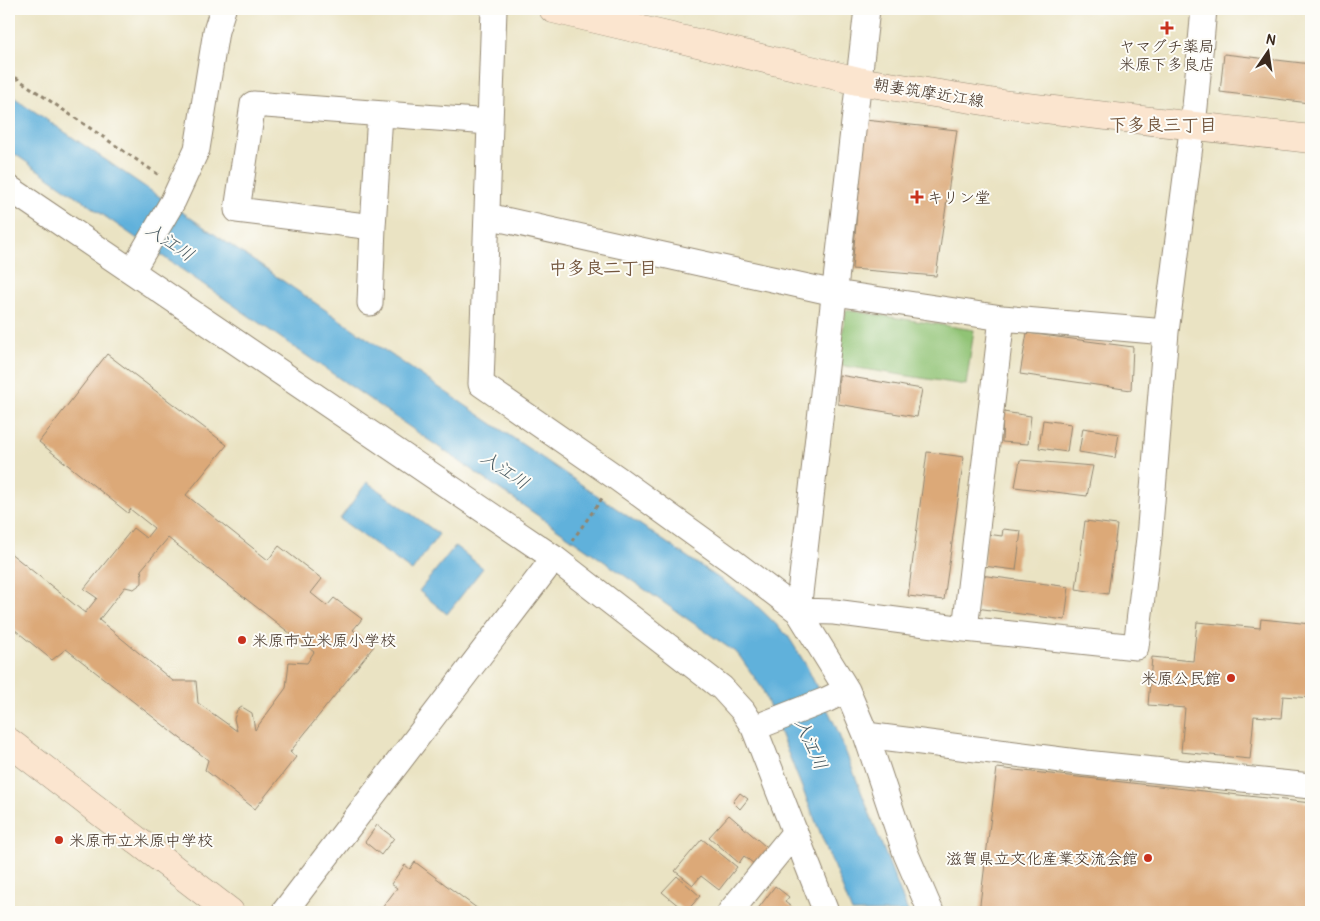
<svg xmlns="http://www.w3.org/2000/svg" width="1320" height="921" font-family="Pangolin,'Klee One',sans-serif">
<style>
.garden{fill:#90c375;stroke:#66764a}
.water{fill:#60b1db;stroke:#4e6e7c}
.building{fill:#dca978;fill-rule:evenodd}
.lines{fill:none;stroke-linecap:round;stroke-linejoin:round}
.street-casing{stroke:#928670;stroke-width:27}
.secondary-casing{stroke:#928670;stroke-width:29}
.path{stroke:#928670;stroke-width:3;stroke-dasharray:4 4;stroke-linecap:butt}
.street{stroke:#fff;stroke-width:25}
.secondary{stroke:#fbe5cf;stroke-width:28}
.poi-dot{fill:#c8321e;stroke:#fdfcf7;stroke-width:2}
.labels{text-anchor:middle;stroke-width:4;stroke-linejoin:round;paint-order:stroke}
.poi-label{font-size:16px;fill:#3b2a1e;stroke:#fdfcf7;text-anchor:start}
.street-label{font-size:16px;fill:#3b2a1e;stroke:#fdfcf7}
.neighbourhood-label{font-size:18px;font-weight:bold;fill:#73563e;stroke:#fdfcf7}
.water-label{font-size:18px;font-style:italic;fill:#485960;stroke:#fdfcf7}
</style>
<rect width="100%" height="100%" fill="#fdfcf7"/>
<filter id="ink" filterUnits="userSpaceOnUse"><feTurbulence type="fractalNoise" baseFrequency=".02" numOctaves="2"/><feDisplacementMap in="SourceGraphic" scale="10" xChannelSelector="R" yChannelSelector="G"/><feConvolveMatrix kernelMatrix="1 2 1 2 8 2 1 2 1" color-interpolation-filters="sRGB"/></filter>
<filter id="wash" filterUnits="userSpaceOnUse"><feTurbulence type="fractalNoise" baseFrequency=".0096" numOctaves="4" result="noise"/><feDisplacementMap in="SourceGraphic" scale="20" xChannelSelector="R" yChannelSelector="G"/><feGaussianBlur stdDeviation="1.12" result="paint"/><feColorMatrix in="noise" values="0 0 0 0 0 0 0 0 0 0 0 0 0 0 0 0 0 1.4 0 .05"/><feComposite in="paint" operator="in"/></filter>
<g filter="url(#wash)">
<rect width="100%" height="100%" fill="#eae3c3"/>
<path class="garden" d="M846,310L974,330L966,385L838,365Z"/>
<path class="water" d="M9,94L752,601L788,636L806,665L836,727L908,912H852L762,688L738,654L9,150Z
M367,482L439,534L412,571L340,519Z
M455,546L483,568L447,614L419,591Z"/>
<g id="blocks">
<path class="building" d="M1224,54L1311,64V81L1309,103L1220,92Z
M865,120L957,130L936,276L852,269Z
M1027,333L1133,347L1131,390L1020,374Z
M107,354L227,445L186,495L268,560L279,546L322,579L311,593L327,606L334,598L362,619L353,630L374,646L290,752L296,757L255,809L205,770L208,760L66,649L52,660L9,625V552L85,613L97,598L84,589L133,528L146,538L154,528L130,509L128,513L39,442ZM168,538L314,652L307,663L289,662L286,688L255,730L252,713L242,707L237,710L234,719L237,731L198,703L196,681H173L99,620L125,587L134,589L142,583V575L141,570Z
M839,375L922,389L917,417L838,404Z
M1003,412L1031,416L1028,444L1002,442Z
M1043,420L1071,424L1067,452L1039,448Z
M1083,428L1119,434L1115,458L1079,452Z
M927,452L964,457L944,600L908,596Z
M1020,460L1093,466L1087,496L1015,487Z
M1085,521L1117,525L1108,594L1076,589Z
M1003,529L1021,531L1016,570L983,566L987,534L1002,536Z
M980,575L1069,587L1065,620L976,608Z
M1261,619L1311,624V698L1283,696L1281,718L1254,716L1250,759L1181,752L1185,708L1148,705L1152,657L1193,661L1197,622L1260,628Z
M997,768L1311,803V912H979Z
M740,793L748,799L740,809L733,802Z
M729,815L772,852L759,868L744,856L739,863L709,837Z
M377,825L394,838L381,855L365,842Z
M702,839L737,867L719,890L701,876L693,885L675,871Z
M415,862L482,912H379L397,888L391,884L405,865L410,869Z
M677,876L700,896L686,912L662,892Z
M775,886L789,897L785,902L795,910L793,912H760L757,910Z"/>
</g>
</g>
<g filter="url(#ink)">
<use href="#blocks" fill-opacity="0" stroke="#928670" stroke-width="1"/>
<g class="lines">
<g class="street-casing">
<path id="street" d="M494,9L481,384L617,478L732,561L798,611L847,690L866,735L906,854L931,912
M867,9L798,611L834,612L965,629L1136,647L1149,538L1166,332L1195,107L1204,9
M380,114L373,227L237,210L253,104L489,122
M9,188L554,558L722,688L743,711L754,728L826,700L847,690
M487,216L835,293L1002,318L1166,332
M132,271L173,201L197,149L216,31L223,9
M370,303L373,227
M965,629L1002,318
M754,728L826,912
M866,735L1085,763L1311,786
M284,912L554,558
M730,912L795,832"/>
</g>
<g class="secondary-casing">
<path id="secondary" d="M553,9L858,81L1009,105L1311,139
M9,742L230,912"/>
</g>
<path class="path" d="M9,73L159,175
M572,541L603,497"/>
<use href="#street" class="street"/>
<use href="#secondary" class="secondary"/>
</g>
</g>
<g class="poi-dot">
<path d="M1164.5 20.5h5v5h5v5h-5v5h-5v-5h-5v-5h5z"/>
<path d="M914.5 189.5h5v5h5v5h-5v5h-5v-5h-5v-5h5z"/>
<circle cx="242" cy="640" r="5"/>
<circle cx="1231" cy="678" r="5"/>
<circle cx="59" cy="840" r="5"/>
<circle cx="1148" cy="858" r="5"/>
</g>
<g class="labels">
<g class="poi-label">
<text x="1167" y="52" text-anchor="middle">ヤマグチ薬局<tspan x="1167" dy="18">米原下多良店</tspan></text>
<text x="927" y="203">キリン堂</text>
<text x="252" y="646">米原市立米原小学校</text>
<text x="1221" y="684" text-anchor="end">米原公民館</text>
<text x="69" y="846">米原市立米原中学校</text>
<text x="1138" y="864" text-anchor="end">滋賀県立文化産業交流会館</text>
</g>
<g class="street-label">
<text transform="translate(929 92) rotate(9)" y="6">朝妻筑摩近江線</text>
</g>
<g class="neighbourhood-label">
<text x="1163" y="131">下多良三丁目</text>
<text x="603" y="274">中多良二丁目</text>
</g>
<g class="water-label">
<text transform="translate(170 242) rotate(34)" y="6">入江川</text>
<text transform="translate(505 470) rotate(34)" y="6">入江川</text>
<text transform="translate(811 744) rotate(66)" y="6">入江川</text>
</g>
</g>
<rect width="1320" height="921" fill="none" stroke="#fdfcf7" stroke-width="30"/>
<g transform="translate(1268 52) rotate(13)" stroke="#fdfcf7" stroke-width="4" paint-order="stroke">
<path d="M0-4L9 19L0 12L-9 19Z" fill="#3b2a1e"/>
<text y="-8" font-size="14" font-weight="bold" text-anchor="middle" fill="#3b2a1e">N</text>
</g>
</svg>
